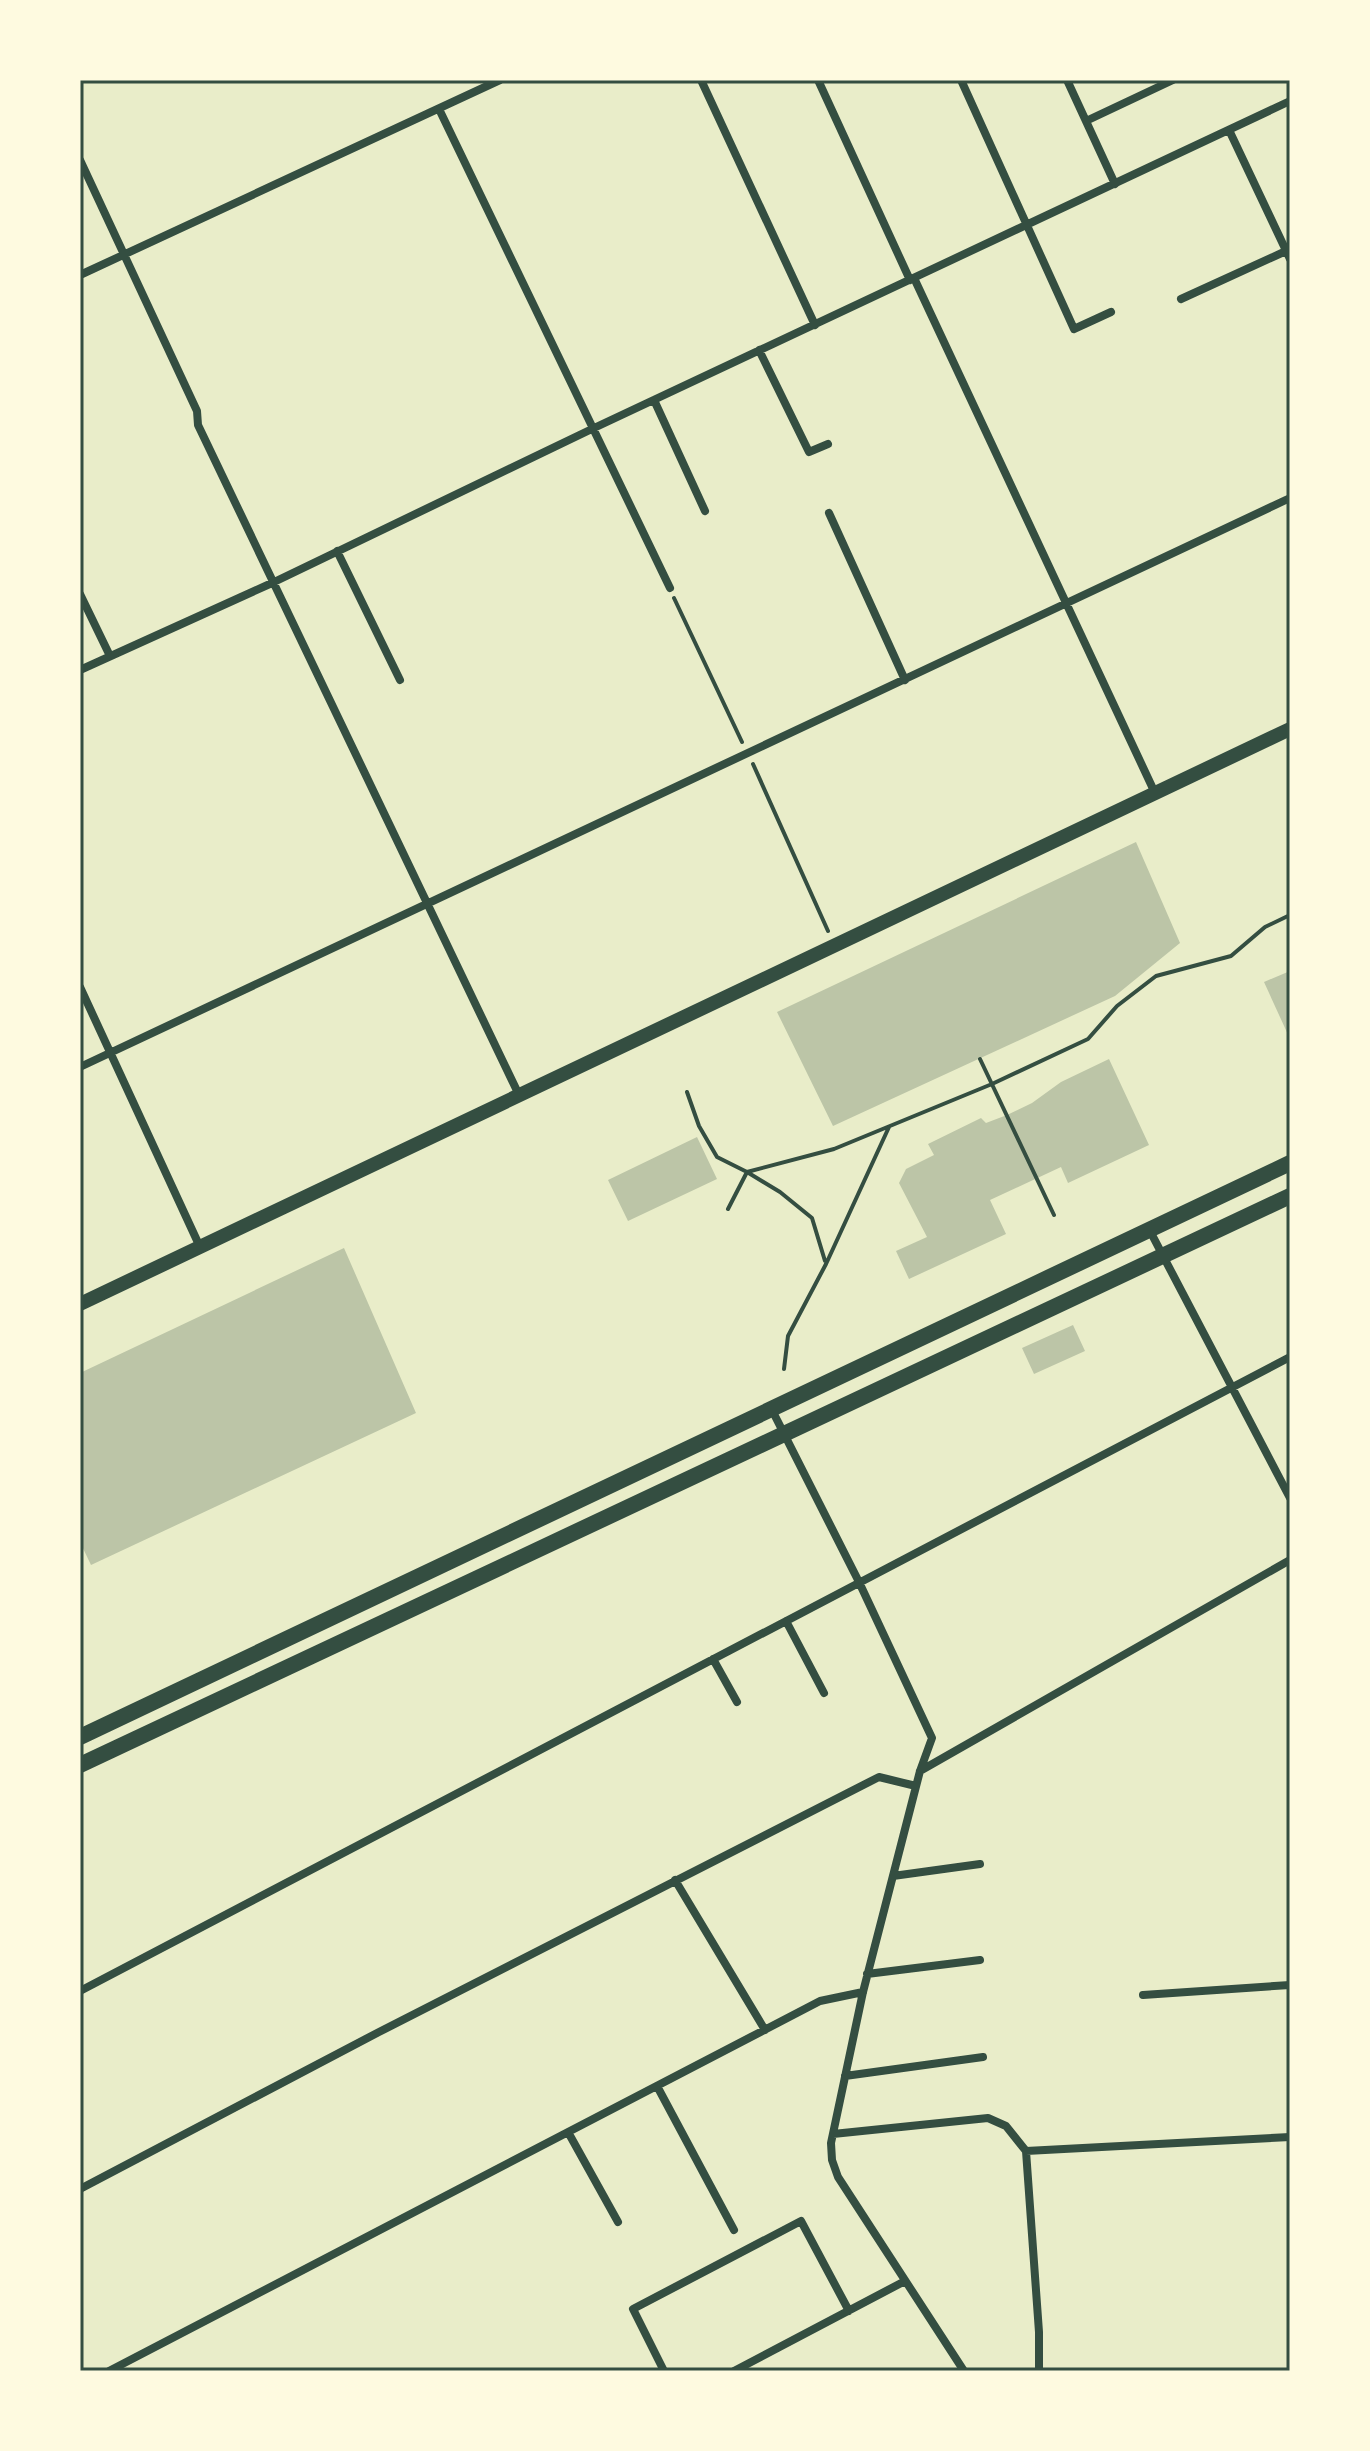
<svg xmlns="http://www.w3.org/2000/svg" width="1370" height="2451" font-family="'Titillium Web',sans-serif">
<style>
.building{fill:#bcc5a7}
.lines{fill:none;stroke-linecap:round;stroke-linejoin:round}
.path{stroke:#344e41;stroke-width:4}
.minor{stroke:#344e41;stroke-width:8}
.tertiary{stroke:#344e41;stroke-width:14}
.secondary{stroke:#344e41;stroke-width:16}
.neatline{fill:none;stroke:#344e41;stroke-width:3}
</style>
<rect width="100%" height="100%" fill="#e9edc9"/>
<path class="building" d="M1136,842L1180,943L1115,996L833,1126L777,1012Z
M1290,971V1039L1264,982Z
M1109,1059L1149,1145L1068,1183L1061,1167L990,1200L1006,1234L909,1279L896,1251L927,1237L899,1183L906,1169L934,1155L928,1144L981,1118L986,1123L1007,1115L1032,1103L1061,1082Z
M697,1137L717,1179L628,1221L608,1180Z
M344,1248L416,1413L91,1565L80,1542V1373Z
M1073,1325L1085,1351L1034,1374L1022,1348Z"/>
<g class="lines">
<path class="path" d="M674,598L742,742
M753,764L828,931
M980,1059L1054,1215
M687,1092L699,1126L717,1157L747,1172L834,1149L992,1084L1088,1039L1117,1006L1156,976L1231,956L1265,927L1290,915
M728,1209L747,1172L780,1192L812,1218L825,1261
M784,1369L788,1336L826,1264L889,1127"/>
<path class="minor" d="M701,80L815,325
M818,80L910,280
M961,80L1074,329L1111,312
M1067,80L1115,184
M439,109L670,588
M1086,121L1173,80
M1229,130L1290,259
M80,160L197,411L198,425L519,1095
M80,275L500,80
M914,278L1155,793
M1181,299L1286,251
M759,350L809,452L828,444
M654,400L705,511
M829,513L905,680
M337,551L400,680
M80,594L110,656
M80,670L272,583L594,428L1290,101
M80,987L200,1247
M80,1067L1290,498
M1150,1231L1290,1498
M772,1410L859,1582L932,1738L920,1771L863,1992L831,2143L832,2160L838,2177L964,2371
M786,1621L824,1693
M713,1659L737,1702
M920,1771L1290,1560
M893,1876L980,1864
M675,1880L765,2030
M867,1974L980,1960
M80,1991L1290,1357
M1143,1995L1290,1985
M845,2076L983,2057
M657,2086L734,2230
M568,2132L618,2222
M833,2134L988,2118L1006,2126L1026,2151
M80,2189L379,2032L879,1777L916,1786
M109,2371L820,2001L863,1992
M664,2371L633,2309L801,2221L849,2311
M734,2371L905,2281
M1039,2371V2332L1026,2151L1290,2137"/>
<path class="tertiary" d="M80,1304L1290,729"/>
<path class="secondary" d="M80,1737L1290,1163
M80,1765L1290,1196"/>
</g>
<rect width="1370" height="2451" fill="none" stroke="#fefae0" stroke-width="164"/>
<rect x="82" y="82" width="1206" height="2287" class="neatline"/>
</svg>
